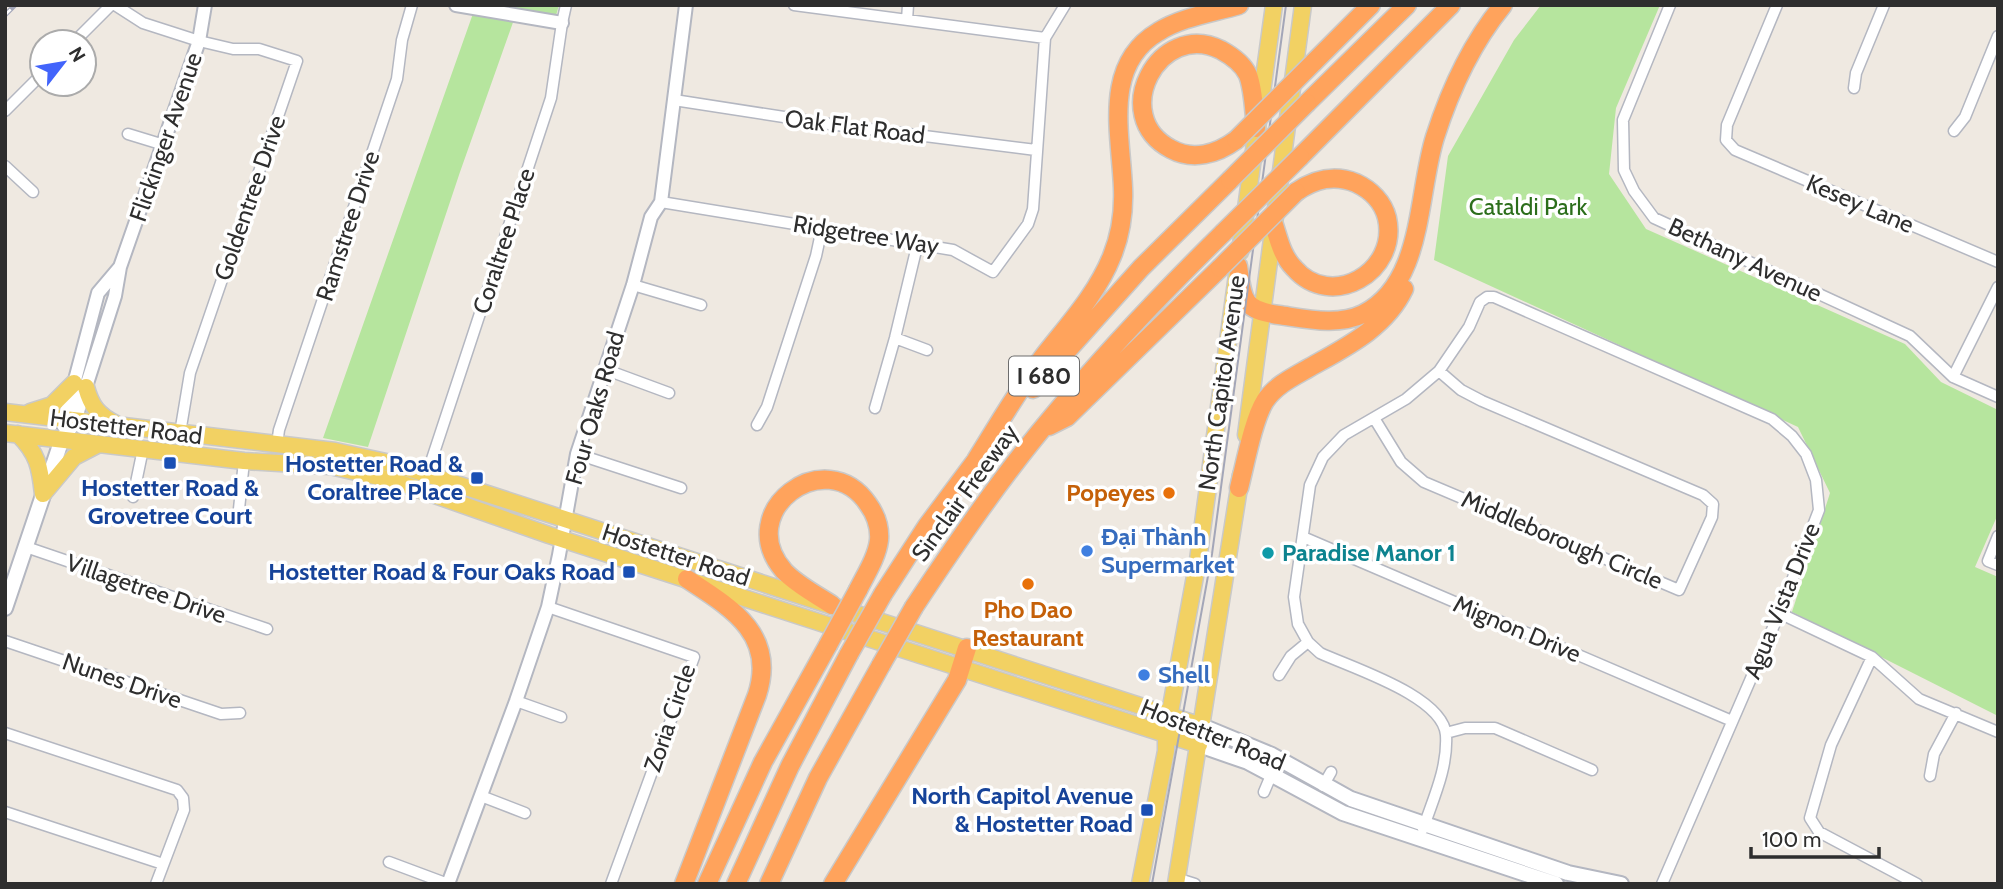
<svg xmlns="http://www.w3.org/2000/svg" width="2003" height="889" font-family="Cabin,sans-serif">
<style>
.green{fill:#b6e59e}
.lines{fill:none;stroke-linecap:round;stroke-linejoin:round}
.minor-casing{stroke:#b4b7c1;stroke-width:13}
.tertiary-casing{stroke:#b4b7c1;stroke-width:16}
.secondary-casing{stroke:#b4b7c1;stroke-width:18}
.primary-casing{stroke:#c9c9c9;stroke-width:19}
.motorway-casing{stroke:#c9c9c9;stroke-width:21}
.minor{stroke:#fff;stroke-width:10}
.tertiary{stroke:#fff;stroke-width:12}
.secondary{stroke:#fff;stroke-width:14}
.primary{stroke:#f2d163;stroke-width:16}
.motorway{stroke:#ffa35c;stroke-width:18}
.tram{stroke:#a3a6b8;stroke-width:2}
.rail-casing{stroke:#a3a6b8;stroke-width:5}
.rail{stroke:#fff;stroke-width:2.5;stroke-dasharray:8;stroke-linecap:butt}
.motorway-bridge-casing{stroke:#c9c9c9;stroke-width:21;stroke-linecap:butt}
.motorway-bridge{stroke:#ffa35c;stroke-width:18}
.transit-dot{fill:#1a4fb4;stroke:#fff;stroke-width:2.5}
.food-dot{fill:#e8710a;stroke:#fff;stroke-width:2.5}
.shop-dot{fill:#3f7fe0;stroke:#fff;stroke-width:2.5}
.culture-dot{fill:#0f9aa8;stroke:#fff;stroke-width:2.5}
.labels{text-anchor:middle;stroke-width:7;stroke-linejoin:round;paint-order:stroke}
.shield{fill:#fff;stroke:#6d6d6d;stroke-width:2}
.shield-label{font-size:23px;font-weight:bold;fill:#2e2e2e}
.street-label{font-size:24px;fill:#2e2e2e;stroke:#fff}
.park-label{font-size:24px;fill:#2c6e1b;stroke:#fff}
.transit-label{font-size:24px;font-weight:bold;fill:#164399;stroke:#fff;text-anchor:end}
.food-label{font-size:24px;font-weight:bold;fill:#c56008;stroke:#fff;text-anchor:end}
.shop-label{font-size:24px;font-weight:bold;fill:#366cbe;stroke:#fff;text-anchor:start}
.culture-label{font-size:24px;font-weight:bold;fill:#0d838f;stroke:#fff;text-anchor:start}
</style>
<rect width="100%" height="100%" fill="#efe9e1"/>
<path class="green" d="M476,5H559L555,19L517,11L460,172L368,447L323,438Z
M1541,5H1660L1616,108L1609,174L1646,229L1905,344L1941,382L1998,410V514L1975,567L1998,577V716L1792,612L1830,493L1798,427L1434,260L1448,156L1514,40Z"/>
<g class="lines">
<g class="minor-casing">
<path id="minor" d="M115,5L143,23L199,41L233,49H259L297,61L190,373L180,433
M794,5L1045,38
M1670,5L1623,120L1624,170L1634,191L1654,218L1910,336L1953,377L1998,397
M1777,5L1727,125L1726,140L1735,150L1998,262
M907,20L908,5
M74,42L111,5
M1854,88L1856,73L1884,5
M674,100L829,124L1036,150
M5,111L42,74
M1954,131L1965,117L1998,36
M128,134L164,145
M5,166L33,192
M661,202L953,250L993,272L1028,224L1033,209L1045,38L1065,5
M633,285L701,305
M895,338L927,350
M604,369L669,393
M1953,377L1998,287
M875,408L895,338L918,242
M1374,418L1401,462L1424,482L1679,590L1712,517L1713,504L1703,495L1482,401L1461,390L1439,371
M757,425L767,407L816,256L822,228
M277,444L279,430L397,79L402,40L412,5
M577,454L681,488
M427,474L551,98L562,23L566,5
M133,497L143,449
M239,509L244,461
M1998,536L1988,561L1998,565
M1303,537L1732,721
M26,547L267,629
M548,607L694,657L611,884
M1779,613L1872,657L1919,699L1998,732
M5,641L221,714L240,713
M1872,657L1831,745L1810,818L1819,832L1917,884
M1279,675L1291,656L1308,642
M516,701L561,717
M5,733L177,790L183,798L184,810L156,884
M1446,733L1465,728H1495L1592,770
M1930,776L1934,754L1956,713
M1323,786L1331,772
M1264,792L1272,773
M481,796L525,813
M5,812L163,864
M1423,829C1433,799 1448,768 1446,735C1443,696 1352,668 1320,653L1308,642L1298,624L1294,597L1310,485L1323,457L1344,435L1406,399L1439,371L1469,327L1480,302L1487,297H1494L1772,419L1792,436L1806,454L1816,480L1819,510L1781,609L1662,884
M389,862L448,884
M1176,878L1195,884"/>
</g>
<g class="tertiary-casing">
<path id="tertiary" d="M456,5L562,23
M75,421L115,296L120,267L199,41L205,5
M63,425L98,293L120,267
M448,884L516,701L548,607L559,555L577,454L633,285L651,217L661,202L686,5"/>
</g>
<g class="secondary-casing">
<path id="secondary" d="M5,608L62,439L75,421
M1202,726L1272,755L1351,799L1568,873L1621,884
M1199,745L1248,762L1343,813L1556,884"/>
</g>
<g class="primary-casing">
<path id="primary" d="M1240,252L1274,5
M86,387C91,406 98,415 116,424
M5,412L335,451L395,464L1202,726
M30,412L52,405L74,383
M5,433L244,461L330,466L392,480L549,535L1199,745
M18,434C38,454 40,467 43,494
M1246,435L1303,5
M43,494L74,457L99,444
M1140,884L1166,751V734L1198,560L1237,275
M1176,884L1241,475"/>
</g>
<g class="motorway-casing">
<path id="motorway" d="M1313,63L1371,5
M1307,103L1407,5
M1236,140C1217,154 1193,161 1171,149C1108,116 1159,19 1221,50C1232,56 1243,64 1248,75C1254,91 1254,112 1256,128
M1300,157L1451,5
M1274,225C1279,240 1282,256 1294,268C1331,311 1399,272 1387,218C1383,202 1371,190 1356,183C1334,174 1315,179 1296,192
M1238,266C1243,300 1242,310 1279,315C1307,319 1338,326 1363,314C1424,284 1417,194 1435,137C1450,90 1471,44 1503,5
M1033,389L1141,268L1230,180
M1049,426L1067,417L1220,268
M976,460C998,425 1018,390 1043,357C1068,325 1097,294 1112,256C1121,234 1124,212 1123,188C1121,135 1102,65 1158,32C1182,17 1212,13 1239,5
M1239,488C1245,465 1253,420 1265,401C1275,386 1291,378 1307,369C1344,348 1385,329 1404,289
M883,594L927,526L983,451
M832,605C817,595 797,585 784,571C732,511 826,442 868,504C876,515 880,527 879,540C877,557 866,574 858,590
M914,607C957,542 1002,476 1052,417C1106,352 1163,292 1223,233
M684,884L757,695C777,634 730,607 687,579
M707,884L763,762L828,645
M736,884L790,766L849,654
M769,884L818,778L881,665
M833,884L957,680L967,648"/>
</g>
<use href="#minor" class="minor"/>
<use href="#tertiary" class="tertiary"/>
<use href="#secondary" class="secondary"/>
<use href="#primary" class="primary"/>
<use href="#motorway" class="motorway"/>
<path class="tram" d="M1152,884L1212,554L1286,5"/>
<g class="rail-casing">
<path id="rail" d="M5,15L15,5"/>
</g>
<use href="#rail" class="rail"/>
<g class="motorway-bridge-casing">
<path id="motorway-bridge" d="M1236,140L1313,63
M1230,180L1307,103
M1223,233L1300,157
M1220,268L1296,192
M828,645L858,590
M849,654L883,594
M881,665L914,607"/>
</g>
<use href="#motorway-bridge" class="motorway-bridge"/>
</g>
<g class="transit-dot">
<rect x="163" y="456" width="14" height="14" rx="3.5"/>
<rect x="470" y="471" width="14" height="14" rx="3.5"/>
<rect x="622" y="565" width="14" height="14" rx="3.5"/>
<rect x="1140" y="803" width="14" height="14" rx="3.5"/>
</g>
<g class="food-dot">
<circle cx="1169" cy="493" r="7"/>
<circle cx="1028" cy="584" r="7"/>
</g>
<g class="shop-dot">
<circle cx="1087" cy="551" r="7"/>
<circle cx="1144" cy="675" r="7"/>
</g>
<circle class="culture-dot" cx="1268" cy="553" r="7"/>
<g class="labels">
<rect class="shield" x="1009" y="356.5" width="70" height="39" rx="5"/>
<g class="shield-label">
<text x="1044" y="384">I 680</text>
</g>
<g class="street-label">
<text transform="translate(855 127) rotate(7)" y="8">Oak Flat Road</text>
<text transform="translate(166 137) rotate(-71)" y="8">Flickinger Avenue</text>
<text transform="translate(250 198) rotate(-71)" y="8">Goldentree Drive</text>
<text transform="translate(1860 204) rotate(23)" y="8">Kesey Lane</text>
<text transform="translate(348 226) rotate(-72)" y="8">Ramstree Drive</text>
<text transform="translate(866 235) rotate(9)" y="8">Ridgetree Way</text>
<text transform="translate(504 241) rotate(-72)" y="8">Coraltree Place</text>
<text transform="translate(1745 260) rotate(25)" y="8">Bethany Avenue</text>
<text transform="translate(1222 383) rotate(-82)" y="8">North Capitol Avenue</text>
<text transform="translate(595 408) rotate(-74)" y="8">Four Oaks Road</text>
<text transform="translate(126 427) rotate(7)" y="8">Hostetter Road</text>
<text transform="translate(965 493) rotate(-54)" y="8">Sinclair Freeway</text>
<text transform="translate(1562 540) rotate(23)" y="8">Middleborough Circle</text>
<text transform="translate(676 555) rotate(18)" y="8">Hostetter Road</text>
<text transform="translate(146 589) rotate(19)" y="8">Villagetree Drive</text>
<text transform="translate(1782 601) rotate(-68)" y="8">Agua Vista Drive</text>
<text transform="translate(1517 629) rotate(23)" y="8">Mignon Drive</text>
<text transform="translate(122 681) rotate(19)" y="8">Nunes Drive</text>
<text transform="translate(670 718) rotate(-71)" y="8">Zoria Circle</text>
<text transform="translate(1213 735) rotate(22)" y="8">Hostetter Road</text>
</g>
<g class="park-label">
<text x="1528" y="215">Cataldi Park</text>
</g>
<g class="transit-label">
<text x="463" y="472">Hostetter Road &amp;<tspan x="463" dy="28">Coraltree Place</tspan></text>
<text x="170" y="496" text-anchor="middle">Hostetter Road &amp;<tspan x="170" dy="28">Grovetree Court</tspan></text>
<text x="615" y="580">Hostetter Road &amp; Four Oaks Road</text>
<text x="1133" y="804">North Capitol Avenue<tspan x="1133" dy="28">&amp; Hostetter Road</tspan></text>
</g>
<g class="food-label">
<text x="1155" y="501">Popeyes</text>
<text x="1028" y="618" text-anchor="middle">Pho Dao<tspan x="1028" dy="28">Restaurant</tspan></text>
</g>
<g class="shop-label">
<text x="1101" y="545">Đại Thành<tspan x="1101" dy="28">Supermarket</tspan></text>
<text x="1158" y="683">Shell</text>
</g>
<g class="culture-label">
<text x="1282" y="561">Paradise Manor 1</text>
</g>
</g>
<rect width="2003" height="889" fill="none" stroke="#2e2e2e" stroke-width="14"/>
<g transform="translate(63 63) rotate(59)"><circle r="33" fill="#ffffff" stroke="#ababab" stroke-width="2"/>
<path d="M0-5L12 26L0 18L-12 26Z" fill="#4264fb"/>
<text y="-10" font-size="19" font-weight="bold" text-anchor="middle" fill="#2e2e2e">N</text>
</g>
<path d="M1751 847v10h128v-10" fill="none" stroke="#2e2e2e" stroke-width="3.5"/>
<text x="1762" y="847" font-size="21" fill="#2e2e2e" stroke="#ffffff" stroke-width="5" paint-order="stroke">100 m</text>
</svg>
